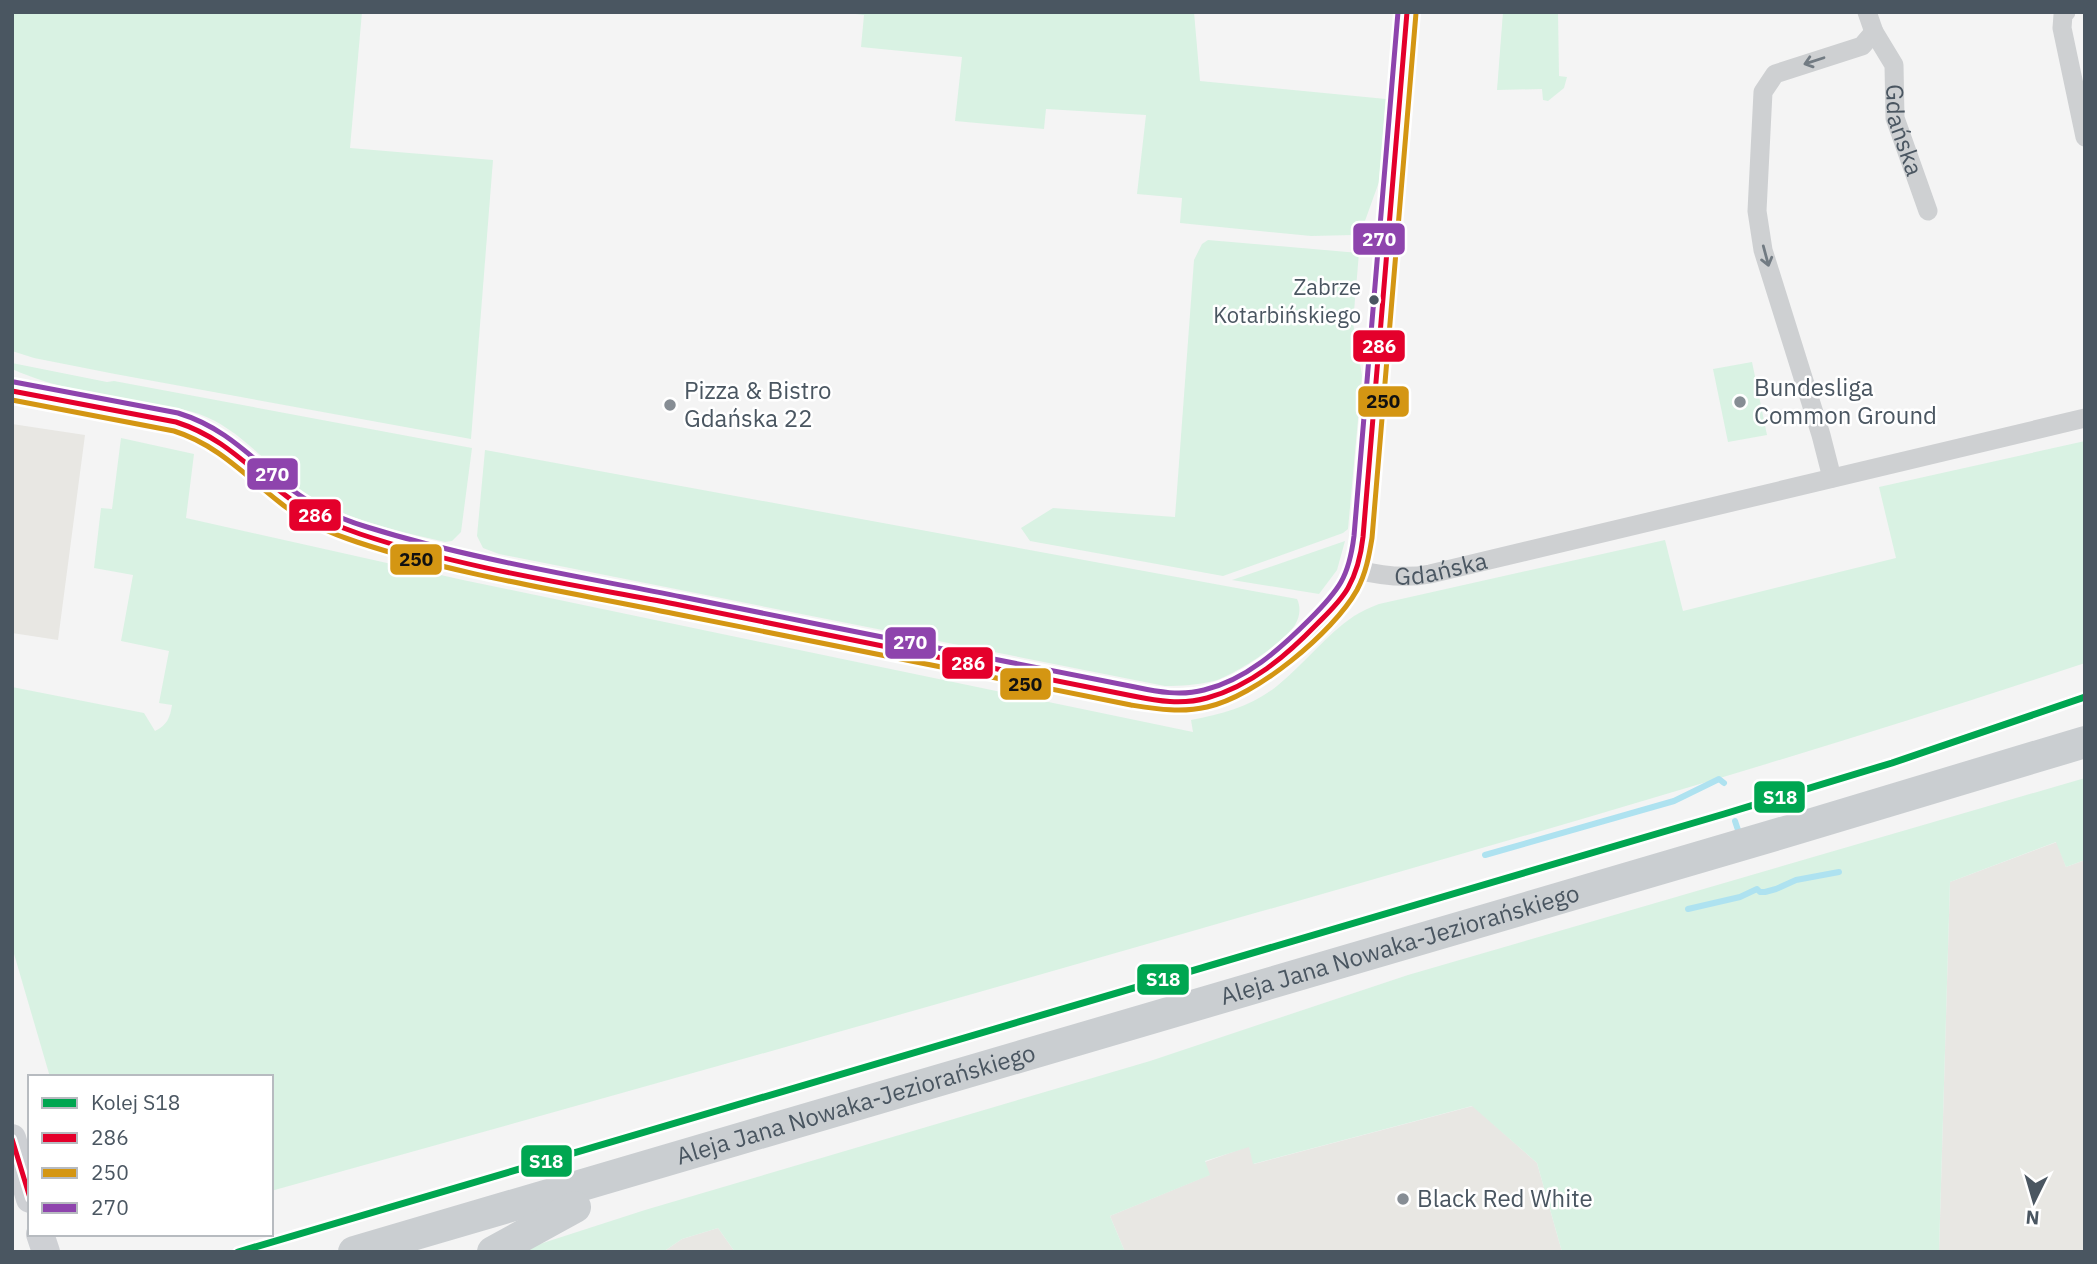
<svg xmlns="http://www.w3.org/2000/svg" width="2097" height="1264" font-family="'IBM Plex Sans',sans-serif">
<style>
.commercial{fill:#e8e7e3}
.green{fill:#d9f2e3}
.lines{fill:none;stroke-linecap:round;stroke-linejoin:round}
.stream{stroke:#aee2f0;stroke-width:6}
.minor{stroke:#ced0d2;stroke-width:19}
.tertiary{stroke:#ced0d2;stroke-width:24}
.secondary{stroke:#ced0d4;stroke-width:28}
.primary{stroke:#caced1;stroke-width:32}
.bus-1-casing{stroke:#fff;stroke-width:10}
.bus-2-casing{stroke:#fff;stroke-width:10}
.bus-3-casing{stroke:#fff;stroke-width:10}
.bus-1{stroke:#e4002b;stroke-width:5}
.bus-2{stroke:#d49613;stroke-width:5}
.bus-3{stroke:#8e44ad;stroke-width:5}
.rail-1-casing{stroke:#fff;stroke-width:12}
.rail-1{stroke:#00a651;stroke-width:7}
.oneway{stroke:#727b83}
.bus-dot{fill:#4a5661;stroke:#fff;stroke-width:2.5}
.poi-dot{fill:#868d94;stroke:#fff;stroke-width:2.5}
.labels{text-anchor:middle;stroke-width:5;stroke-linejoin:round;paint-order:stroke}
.bus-label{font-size:22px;fill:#4a5661;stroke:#fff;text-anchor:end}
.street-label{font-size:24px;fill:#4a5661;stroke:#fff}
.poi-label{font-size:24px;fill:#4a5661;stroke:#fff;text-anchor:start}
.line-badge{stroke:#fff;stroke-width:2.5}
.badge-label{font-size:19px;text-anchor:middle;font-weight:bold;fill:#fff}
.pale-badge-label{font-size:19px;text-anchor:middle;font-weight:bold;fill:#111}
</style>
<rect width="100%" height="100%" fill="#f4f4f4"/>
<path class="commercial" d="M12,424L85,435L58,640L12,633Z
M2057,842L2066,867L2085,860V1252H1939L1950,882Z
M1473,1106L1537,1163L1562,1252H1125L1110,1216L1209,1175L1205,1162L1249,1146L1254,1164Z
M718,1228L735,1252H663L682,1239Z"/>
<path class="green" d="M12,12H362L350,148L493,160L471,439L115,374L34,358L12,351Z
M838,12H1194L1200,81L1386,99L1379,182L1361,232L1354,235L1311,236L1180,223L1182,198L1137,194L1146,115L1046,109L1044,129L955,121L962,57L861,47L864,15Z
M1503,12H1558L1559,76L1567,77L1564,88L1548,101L1543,100L1542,89L1497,90Z
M1208,240L1359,253L1353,323L1362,376L1348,529L1343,533L1223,576L1030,541L1021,528L1053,508L1175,517L1194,260L1202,244Z
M1752,362L1767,435L1728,442L1713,369Z
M12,363L107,382L114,381L472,448L461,532L452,541L445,542C398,531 340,519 301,490C267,465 239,428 199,414C182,408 164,406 146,403C102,395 54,388 12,369Z
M121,438L194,454L186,518L463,580L1193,732L1191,720C1223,714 1252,706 1277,686C1304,664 1326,635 1354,616C1362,611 1371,607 1379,604L1665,540L1683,611L1896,558L1879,487L2085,441V663C1793,760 1498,844 1203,928C893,1017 582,1105 271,1191V1077H50L12,947V687L144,713L155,731C167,725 170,718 172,705L159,703L169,651L121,641L133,575L94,568L101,508L112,509Z
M485,450L1297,599C1301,607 1300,617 1295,625C1284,643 1234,675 1214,681C1198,685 1181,686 1165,686L499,554L483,548L477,536Z
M1345,541L1337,570L1319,594L1232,580Z
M2085,778V860L2066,867L2056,842L1950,882L1939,1252H1562L1537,1163L1472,1106L1253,1164L1249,1147L1205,1161L1210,1175L1110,1216L1125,1252H735L718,1228L682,1239L663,1252H515L645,1210L1150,1061L1408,975Z"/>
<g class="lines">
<path class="stream" d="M1735,821L1738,830
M1485,855L1674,801L1719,779L1724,783
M1688,909L1740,897L1757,889L1760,892H1765L1776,889L1796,880L1839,872"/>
<g class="minor">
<path id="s1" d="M1867,12L1874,32L1894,65L1895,118L1928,211"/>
<path d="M2066,12L2063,15L2062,28L2085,137"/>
<path d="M1832,478L1821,435L1763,250L1757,211L1763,92L1775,74L1862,46L1874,32"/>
<path id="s2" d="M1358,570C1382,576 1405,579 1430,574L2085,418"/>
</g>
<path class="tertiary" d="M12,391L176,422C222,433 248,466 284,495C307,513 335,526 363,535C466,566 573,584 678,605C829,635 981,666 1133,696C1149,699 1165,702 1182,702C1246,699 1297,646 1338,602C1355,582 1360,563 1363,537L1407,12"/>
<path class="secondary" d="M12,1138L30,1199
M40,1234L46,1252"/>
<g class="primary">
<path id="s3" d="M354,1252L1792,830L2085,742"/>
<path d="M493,1252L575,1207"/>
</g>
<g class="bus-1-casing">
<path id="bus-1" d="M12,391L176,422C223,437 248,467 285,495C307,513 333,525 360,534C462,568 570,584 675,604C828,635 980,666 1133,696C1158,701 1182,705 1207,698C1251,686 1286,656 1317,624C1328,613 1340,602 1348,588C1357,572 1361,555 1363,537L1407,12
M12,1139L30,1198"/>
</g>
<g class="bus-2-casing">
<path id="bus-2" d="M12,400L174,431C216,444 244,474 278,501C301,520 329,533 357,542C460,576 570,592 676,614C828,644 980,675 1131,705C1157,709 1181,713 1207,707C1255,697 1333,633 1357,590C1366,573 1369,556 1372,538L1416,13"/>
</g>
<g class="bus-3-casing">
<path id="bus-3" d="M14,382L178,413C227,428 252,459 291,489C313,506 340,519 367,527C470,559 577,576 682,597C833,627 984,658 1135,687C1158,692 1181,696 1204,690C1246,680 1280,649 1310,619C1321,608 1333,596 1341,582C1349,568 1352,552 1354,536L1398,12"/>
</g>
<use href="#bus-1" class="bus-1"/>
<use href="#bus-2" class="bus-2"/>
<use href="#bus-3" class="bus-3"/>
<g class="rail-1-casing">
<path id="rail-1" d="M238,1252L1724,814L1892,763L2085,697"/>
</g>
<use href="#rail-1" class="rail-1"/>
</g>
<defs><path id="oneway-shaft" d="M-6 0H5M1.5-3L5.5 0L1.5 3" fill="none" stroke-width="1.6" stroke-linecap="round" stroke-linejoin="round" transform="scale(1.75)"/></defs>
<g class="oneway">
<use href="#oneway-shaft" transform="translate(1814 61) rotate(162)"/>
<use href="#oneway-shaft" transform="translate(1766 256) rotate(75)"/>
</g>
<circle class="bus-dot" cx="1374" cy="300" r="6"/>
<g class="poi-dot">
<circle cx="1740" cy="402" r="7"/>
<circle cx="670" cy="405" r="7"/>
<circle cx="1403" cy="1199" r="7"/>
</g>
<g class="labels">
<g class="bus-label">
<text x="1361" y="295">Zabrze<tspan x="1361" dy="28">Kotarbińskiego</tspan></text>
</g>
<g class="street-label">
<text dy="8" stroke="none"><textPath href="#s1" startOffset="126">Gdańska</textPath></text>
<text dy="8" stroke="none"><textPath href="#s2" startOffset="84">Gdańska</textPath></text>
<text dy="8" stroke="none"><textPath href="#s3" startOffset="1090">Aleja Jana Nowaka-Jeziorańskiego</textPath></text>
<text dy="8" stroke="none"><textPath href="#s3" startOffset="523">Aleja Jana Nowaka-Jeziorańskiego</textPath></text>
</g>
<g class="poi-label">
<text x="1754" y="396">Bundesliga<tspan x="1754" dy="28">Common Ground</tspan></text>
<text x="684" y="399">Pizza &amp; Bistro<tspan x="684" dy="28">Gdańska 22</tspan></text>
<text x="1417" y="1207">Black Red White</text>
</g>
</g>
<g class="line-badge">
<rect x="1352" y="222" width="54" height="34" rx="7" fill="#8e44ad"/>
<rect x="1352" y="329" width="54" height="34" rx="7" fill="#e4002b"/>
<rect x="1357" y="385" width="53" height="33" rx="7" fill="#d49613"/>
<rect x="246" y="457" width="53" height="34" rx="7" fill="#8e44ad"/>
<rect x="288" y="498" width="54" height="34" rx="7" fill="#e4002b"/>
<rect x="389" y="543" width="54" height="33" rx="7" fill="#d49613"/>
<rect x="884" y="626" width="53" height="34" rx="7" fill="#8e44ad"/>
<rect x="941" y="646" width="53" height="34" rx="7" fill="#e4002b"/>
<rect x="999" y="667" width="53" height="34" rx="7" fill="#d49613"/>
<rect x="1753" y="780" width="53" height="34" rx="7" fill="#00a651"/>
<rect x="1136" y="963" width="54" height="33" rx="7" fill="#00a651"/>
<rect x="520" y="1144" width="53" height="34" rx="7" fill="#00a651"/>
</g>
<g class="badge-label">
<text x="1379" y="246">270</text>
<text x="1379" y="353">286</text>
<text x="272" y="481">270</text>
<text x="315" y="522">286</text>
<text x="910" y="649">270</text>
<text x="968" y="670">286</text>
<text x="1780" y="804">S18</text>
<text x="1163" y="986">S18</text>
<text x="546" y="1168">S18</text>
</g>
<g class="pale-badge-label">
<text x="1383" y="408">250</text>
<text x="416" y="566">250</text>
<text x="1025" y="691">250</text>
</g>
<rect width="2097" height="1264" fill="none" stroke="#4a5661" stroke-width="28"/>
<rect x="28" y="1075" width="245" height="161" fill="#ffffff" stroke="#b7bbc0" stroke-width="2"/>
<rect x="42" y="1098" width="35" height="10" fill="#00a651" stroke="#b7bbc0" stroke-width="2"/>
<text x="91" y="1110" font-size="21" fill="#4a5661">Kolej S18</text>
<rect x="42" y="1133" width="35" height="10" fill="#e4002b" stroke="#b7bbc0" stroke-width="2"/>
<text x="91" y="1145" font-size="21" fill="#4a5661">286</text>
<rect x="42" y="1168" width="35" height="10" fill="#d49613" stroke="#b7bbc0" stroke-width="2"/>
<text x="91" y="1180" font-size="21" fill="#4a5661">250</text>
<rect x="42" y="1203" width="35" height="10" fill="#8e44ad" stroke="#b7bbc0" stroke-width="2"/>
<text x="91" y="1215" font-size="21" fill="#4a5661">270</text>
<g transform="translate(2034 1201) rotate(185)" stroke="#ffffff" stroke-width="5" paint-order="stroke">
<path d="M0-5L12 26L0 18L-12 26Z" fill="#4a5661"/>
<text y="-10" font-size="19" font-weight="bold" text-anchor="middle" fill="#4a5661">N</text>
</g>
</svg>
